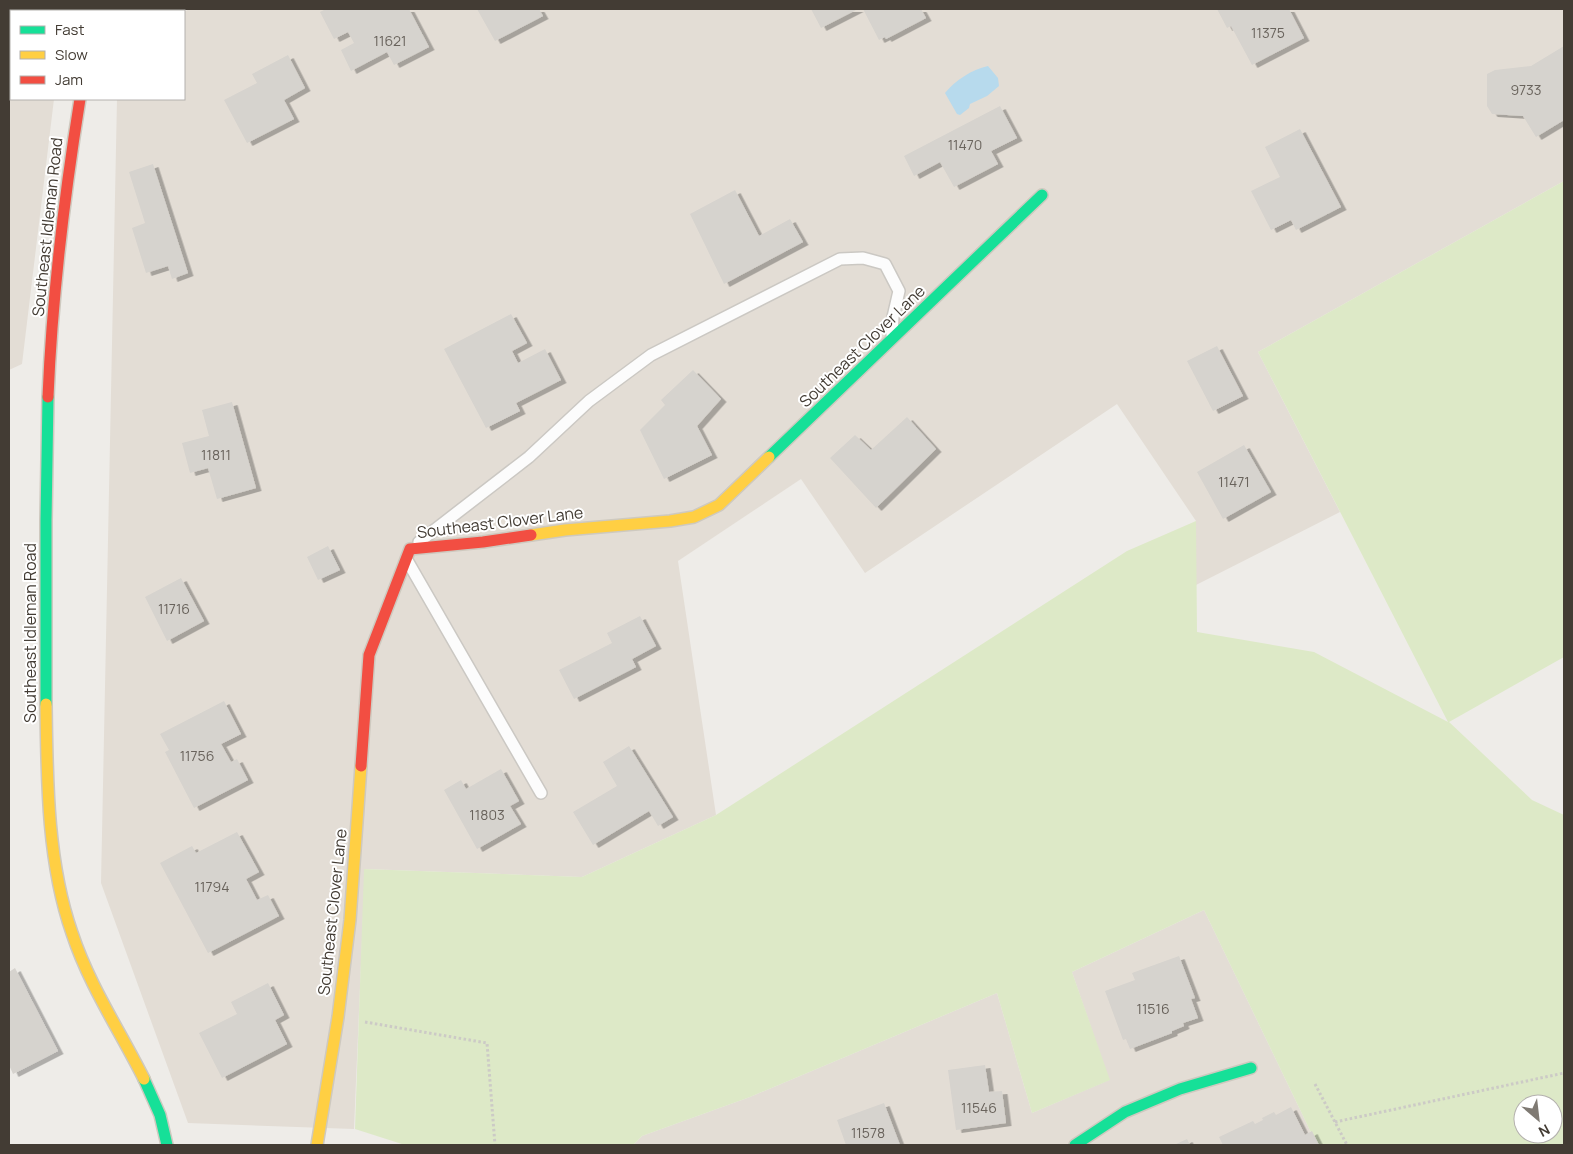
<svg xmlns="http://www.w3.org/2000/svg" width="1573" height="1154" font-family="Manrope,sans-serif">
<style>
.residential{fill:#e3ddd5}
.green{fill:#dde9c7;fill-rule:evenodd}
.water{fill:#b7daed}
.building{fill:#d6d3ce;filter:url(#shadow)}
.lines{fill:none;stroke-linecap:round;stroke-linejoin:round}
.lane-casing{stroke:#cbc8c3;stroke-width:14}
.street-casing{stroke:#cbc8c3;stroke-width:26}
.fast-casing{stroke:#cec9bf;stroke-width:14}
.slow-casing{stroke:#cec9bf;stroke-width:14}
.jam-casing{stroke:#cec9bf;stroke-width:14}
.path{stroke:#cccac6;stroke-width:3;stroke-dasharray:2.5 2.5;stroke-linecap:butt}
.lane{stroke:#fcfcfc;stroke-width:11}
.street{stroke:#fcfcfc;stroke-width:24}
.fast{stroke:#16e098;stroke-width:11}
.slow{stroke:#ffcf43;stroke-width:11}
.jam{stroke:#f24e42;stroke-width:11}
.labels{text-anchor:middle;stroke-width:4;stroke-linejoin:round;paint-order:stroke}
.number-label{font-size:14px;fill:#69635c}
.street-label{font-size:16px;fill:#433c34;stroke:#fff}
</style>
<defs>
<filter id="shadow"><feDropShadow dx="5.5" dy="3" stdDeviation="0" flood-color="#0004"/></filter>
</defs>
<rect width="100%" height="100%" fill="#eeece8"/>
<path class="residential" d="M9,9H86L81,11H11V99H54L22,364L9,370Z
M189,9H1564V181L1258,352L1340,512L1196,585V521L1117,404L865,573L801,479L678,561L716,815L582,877L365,869L354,1129L188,1123L101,883L117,99H184V12Z
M1204,910L1317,1145H633L642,1136L750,1097L997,993L1032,1113L1109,1080L1072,972Z"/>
<path class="green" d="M1564,181V657L1449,722L1532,800L1564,815V1145H1317L1204,910L1072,972L1110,1080L1032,1113L997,993L750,1097L642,1136L633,1145H405L355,1129L364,869L582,877L716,815L1127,551L1196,521L1197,632L1314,652L1448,722L1258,352ZM1523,1104H1553V1134H1523Z"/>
<path class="water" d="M988,66L998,78L999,86L987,96L970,104L969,108L960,115L957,114L945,93C956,80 971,70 988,66Z"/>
<path class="building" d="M326,9H409L429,47L394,65L387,52L351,71L341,50L354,43L348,32L334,39L320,12Z
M477,9H539L543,16L495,41Z
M811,9H858L821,28Z
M863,9H921L926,18L886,39L885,37L879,40Z
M1217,9H1289L1304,38L1252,65L1231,26L1227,28Z
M1564,46V120L1536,137L1523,116L1492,114L1487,106V74L1495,70L1531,66Z
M288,55L305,88L284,100L294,119L247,143L224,100L257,83L252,74Z
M1000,106L1017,138L991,151L998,164L954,187L940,162L914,176L904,156Z
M1300,129L1341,207L1296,230L1291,220L1271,230L1251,191L1280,177L1265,147Z
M153,164L188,273L172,279L168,266L146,273L132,228L145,223L129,172Z
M735,190L759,236L790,219L803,242L724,284L690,214Z
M511,314L527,343L512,351L518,363L545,349L561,380L516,403L520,411L486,428L444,349Z
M1217,346L1243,396L1213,411L1187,361Z
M693,370L721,399L697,426L712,455L664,479L640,430L665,405L661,400Z
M232,402L256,488L217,499L208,468L190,473L182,443L209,436L202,410Z
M907,417L936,449L876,508L830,458L855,435L871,450Z
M1244,445L1271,492L1223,519L1197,472Z
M328,546L340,570L318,580L307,557Z
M181,578L204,621L167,641L145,597Z
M640,616L656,646L632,659L636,667L574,699L559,670L612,643L607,633Z
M224,701L241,734L221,744L231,762L237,759L248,780L194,808L165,752L169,750L160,734Z
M629,746L673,817L658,826L649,811L593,845L573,812L617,786L603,762Z
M501,769L519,801L510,806L521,824L477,849L444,790L461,780L466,789Z
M237,832L259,872L246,879L257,900L268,895L279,916L208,953L160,863L192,846L196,853Z
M1179,956L1195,998L1191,999L1198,1018L1183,1023L1184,1026L1172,1031V1033L1130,1049L1126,1039L1123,1040L1105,991L1135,980L1132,973Z
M15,968L58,1051L13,1074L9,1065V972Z
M268,983L284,1015L275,1020L287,1044L222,1078L199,1033L237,1014L231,1002Z
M985,1065L989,1092L1002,1091L1006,1123L956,1130L948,1070Z
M884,1103L900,1145H846L837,1120Z
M1291,1107L1305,1135L1312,1131L1319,1145H1223L1219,1137L1253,1121L1255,1124L1263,1120L1262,1118L1274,1112L1276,1115Z
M1187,1139L1190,1145H1174Z"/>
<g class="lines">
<g class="lane-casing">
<path id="lane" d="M419,542L529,457L589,401L651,355L840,259L863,258L885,264L899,291L893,317L892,335
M408,562L541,793"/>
</g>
<g class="street-casing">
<path id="street" d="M142,11L147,9"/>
</g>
<g class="fast-casing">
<path id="fast" d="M769,457L1042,195
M46,704V521L48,397
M144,1079L160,1115L167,1145
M1075,1145L1125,1112L1180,1089L1251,1068"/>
</g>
<g class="slow-casing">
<path id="slow" d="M531,535L565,530L670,521L694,517L719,505L769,457
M46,704C47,778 47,862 72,933C89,985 120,1031 144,1079
M317,1145L338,1017L350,920L361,766"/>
</g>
<g class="jam-casing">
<path id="jam" d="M89,9V11
M48,397C52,297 64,198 80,99
M361,766L369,655L410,549L483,542L531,535"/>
</g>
<path class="path" d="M365,1022L487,1043L495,1145
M1315,1084L1347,1145
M1335,1122L1564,1073"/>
<use href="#lane" class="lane"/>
<use href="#street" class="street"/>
<use href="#fast" class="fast"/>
<use href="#slow" class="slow"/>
<use href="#jam" class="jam"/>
</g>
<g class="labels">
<g class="number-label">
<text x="1268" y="38">11375</text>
<text x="390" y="46">11621</text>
<text x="1526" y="95">9733</text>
<text x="965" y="150">11470</text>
<text x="216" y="460">11811</text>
<text x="1234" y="487">11471</text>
<text x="174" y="614">11716</text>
<text x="197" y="761">11756</text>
<text x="487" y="820">11803</text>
<text x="212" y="892">11794</text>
<text x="1153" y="1014">11516</text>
<text x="979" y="1113">11546</text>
<text x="868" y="1138">11578</text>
</g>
<g class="street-label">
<text transform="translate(47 227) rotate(-84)" y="6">Southeast Idleman Road</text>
<text transform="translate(862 346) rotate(-44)" y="6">Southeast Clover Lane</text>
<text transform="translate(500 522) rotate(-7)" y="6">Southeast Clover Lane</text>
<text transform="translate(30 633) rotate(-90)" y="6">Southeast Idleman Road</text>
<text transform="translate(332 912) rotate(-84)" y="6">Southeast Clover Lane</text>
</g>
</g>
<rect width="1573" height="1154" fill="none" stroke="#433c34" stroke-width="20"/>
<rect x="10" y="10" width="175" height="90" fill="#ffffff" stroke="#b4b1ae"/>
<rect x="20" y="26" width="25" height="8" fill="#16e098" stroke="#b4b1ae"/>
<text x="55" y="35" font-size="15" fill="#433c34">Fast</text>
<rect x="20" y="51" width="25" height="8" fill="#ffcf43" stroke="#b4b1ae"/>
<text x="55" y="60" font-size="15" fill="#433c34">Slow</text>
<rect x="20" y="76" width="25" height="8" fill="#f24e42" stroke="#b4b1ae"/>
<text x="55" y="85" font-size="15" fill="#433c34">Jam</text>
<g transform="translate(1538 1119) rotate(152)"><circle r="24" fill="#ffffff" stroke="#b4b1ae"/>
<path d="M0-4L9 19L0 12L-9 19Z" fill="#7f7a73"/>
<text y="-8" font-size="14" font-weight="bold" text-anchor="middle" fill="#433c34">N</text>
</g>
</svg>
